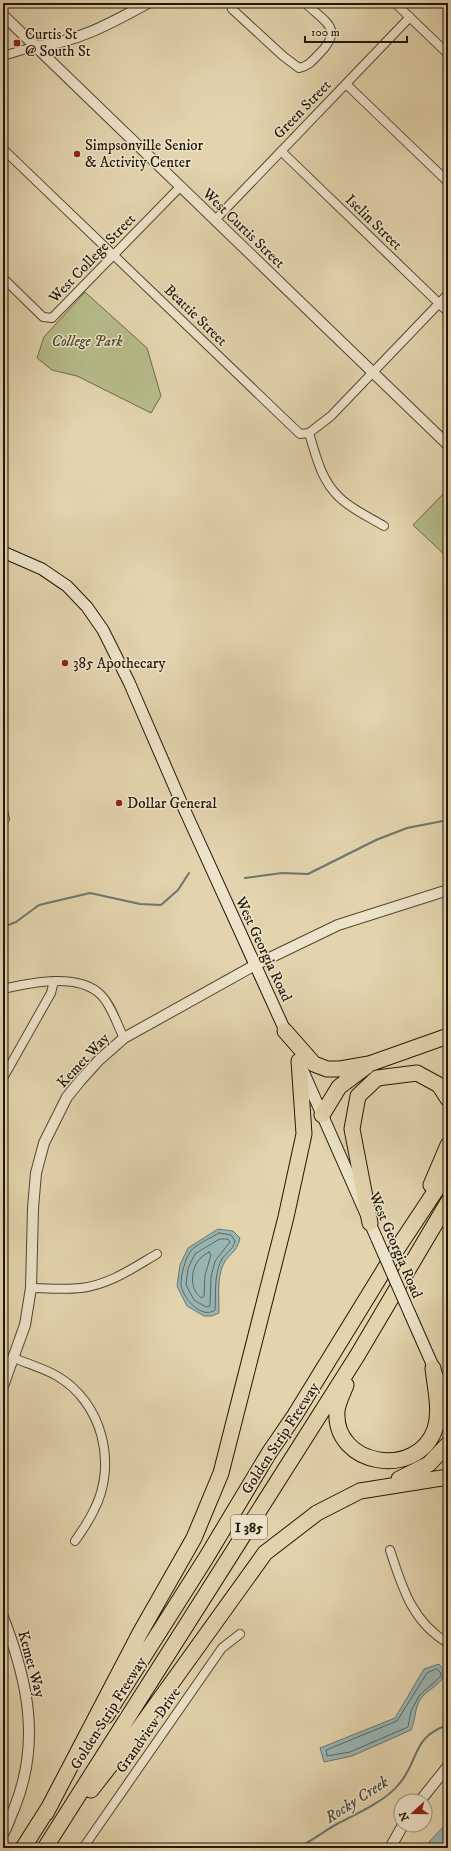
<svg xmlns="http://www.w3.org/2000/svg" width="451" height="1851" font-family="'IM FELL DW Pica',serif">
<style>
.green{fill:#b6bc88;stroke:#6c6948}
.water{fill:#99b6b5;stroke:#69766f}
.lines{fill:none;stroke-linecap:round;stroke-linejoin:round}
.shore{stroke:#5d665e;stroke-width:1}
.stream{stroke:#69766f;stroke-width:2}
.minor-casing{stroke:#524630;stroke-width:10}
.tertiary-casing{stroke:#524630;stroke-width:12}
.secondary-casing{stroke:#211607;stroke-width:13}
.motorway-casing{stroke:#211607;stroke-width:17}
.minor{stroke:#ede3ca;stroke-width:8}
.tertiary{stroke:#ede3ca;stroke-width:10}
.secondary{stroke:#ede3ca;stroke-width:11}
.motorway{stroke:#e3d4ad;stroke-width:15}
.secondary-bridge-casing{stroke:#211607;stroke-width:13;stroke-linecap:butt}
.secondary-bridge{stroke:#ede3ca;stroke-width:11}
.poi-dot{fill:#8f2418;stroke:#ede3ca;stroke-width:1.5}
.labels{text-anchor:middle;stroke-width:3;stroke-linejoin:round;paint-order:stroke}
.shield{fill:#ede3ca;stroke:#5e5442;stroke-width:1}
.shield-label{font-size:14px;font-weight:bold;fill:#211607}
.poi-label{font-size:15px;fill:#211607;stroke:#ede3ca;text-anchor:start}
.street-label{font-size:15px;fill:#211607;stroke:#ede3ca}
.park-label{font-size:15px;font-style:italic;fill:#4e482e;stroke:#ede3ca}
.water-label{font-size:16px;font-style:italic;fill:#4b4e44;stroke:#ede3ca}
</style>
<rect width="100%" height="100%" fill="#e3d4ad"/>
<filter id="stains"><feTurbulence type="fractalNoise" baseFrequency=".005" numOctaves="4"/><feColorMatrix values="0 0 0 0 .2 0 0 0 0 .09 0 0 0 0 .02 0 0 0 .5 -.17"/></filter>
<radialGradient id="worn" r=".72"><stop offset=".6" stop-color="#630" stop-opacity="0"/><stop offset="1" stop-color="#630" stop-opacity=".3"/></radialGradient>
<path class="green" d="M85,292L147,348L161,396L151,413L77,376L52,370L37,358L44,337Z
M448,489V558L413,525Z"/>
<path class="water" d="M218,1229L233,1231L240,1238C237,1254 228,1253 223,1265C217,1279 219,1297 219,1313L212,1316H204L187,1306L177,1286L180,1265L188,1248Z
M439,1664L446,1672C442,1684 430,1688 422,1697C414,1707 416,1719 411,1730L352,1756L324,1762L320,1748L395,1718L424,1669Z
M448,1822V1848H427L429,1842Z"/>
<g class="lines">
<path class="shore" d="M219,1233L231,1235L235,1241C233,1251 223,1254 220,1263C214,1278 216,1294 215,1310C201,1320 182,1297 181,1284C181,1274 185,1260 190,1252C196,1244 211,1238 219,1233Z
M220,1239H228L230,1242L215,1261L211,1277L210,1306L206,1307L194,1300L186,1285L188,1268L195,1254Z
M209,1252L211,1255L205,1275L204,1296L202,1298C189,1291 190,1267 201,1258C203,1255 206,1254 209,1252Z
M437,1669L441,1673V1676L419,1696L411,1711L408,1727L350,1752L327,1756L326,1750L397,1721L427,1673Z"/>
<path class="stream" d="M245,878L282,873L308,874L376,840L407,828L448,820
M3,927L16,922L39,905L90,893L140,904L161,905L178,890L189,873
M297,1848C312,1841 324,1831 337,1824C356,1814 386,1801 399,1784C420,1760 411,1737 448,1725"/>
<g class="minor-casing">
<path id="minor" d="M230,3L232,9L283,56L299,68C309,66 313,60 319,54C345,28 325,22 305,3
M395,3L448,54
M3,56L36,46
M346,84L448,182
M3,149L300,434L309,433L331,416L448,294
M281,151L448,312
M215,220L410,17
M3,278L43,317L52,318L180,187
M309,433C316,456 321,480 339,497C351,509 369,517 384,526
M3,811L5,819
M3,989C30,983 78,972 101,995C112,1006 117,1025 124,1038
M3,1078L51,993L54,981
M31,1288C47,1288 65,1290 81,1288C109,1285 133,1268 157,1254
M14,1358C28,1364 43,1368 57,1376C102,1402 118,1464 94,1510C89,1521 82,1531 75,1541
M390,1550C402,1587 412,1622 448,1643
M83,1848L222,1648L240,1634"/>
</g>
<g class="tertiary-casing">
<path id="tertiary" d="M3,15L448,445
M36,46C76,43 113,22 148,3
M3,1386L25,1325L31,1288L33,1208L36,1173L44,1143L67,1097L80,1081L99,1060L124,1038L255,965L338,925L448,890
M3,1617C28,1681 41,1743 14,1809C10,1817 8,1826 3,1834
M420,1801L448,1766
M390,1848L403,1825"/>
</g>
<g class="secondary-casing">
<path id="secondary" d="M3,552L42,569L67,586L87,607L103,630L129,682L181,802L288,1037
M302,1069L377,1239
M410,1314L448,1400"/>
</g>
<g class="motorway-casing">
<path id="motorway" d="M285,1031L314,1064L327,1069H340L369,1064L448,1036
M322,1115L339,1087L367,1066
M431,1185L448,1145
M370,1223L352,1129L358,1096L377,1078L417,1073L439,1085L448,1099
M346,1385C343,1393 338,1402 337,1411C333,1466 417,1480 435,1429C441,1410 435,1388 433,1368
M399,1479L429,1464L448,1444
M106,1716L206,1558L269,1453L295,1415L397,1249L448,1172
M91,1790L135,1734L265,1553L317,1513L360,1491L448,1477
M46,1813L140,1633L194,1538L221,1473L286,1217L304,1134L299,1061
M23,1848L51,1804
M45,1848L357,1356L448,1202"/>
</g>
<use href="#minor" class="minor"/>
<use href="#tertiary" class="tertiary"/>
<use href="#secondary" class="secondary"/>
<use href="#motorway" class="motorway"/>
<g class="secondary-bridge-casing">
<path id="secondary-bridge" d="M377,1239L410,1314"/>
</g>
<use href="#secondary-bridge" class="secondary-bridge"/>
</g>
<g class="poi-dot">
<rect x="13" y="39" width="8" height="8" rx="2"/>
<circle cx="77" cy="154" r="4"/>
<circle cx="65" cy="663" r="4"/>
<circle cx="119" cy="803" r="4"/>
</g>
<g class="labels">
<rect class="shield" x="231" y="1515" width="36" height="24" rx="3"/>
<g class="shield-label">
<text x="249" y="1532">I 385</text>
</g>
<g class="poi-label">
<text x="25" y="39">Curtis St<tspan x="25" dy="17">@ South St</tspan></text>
<text x="85" y="150">Simpsonville Senior<tspan x="85" dy="17">&amp; Activity Center</tspan></text>
<text x="73" y="668">385 Apothecary</text>
<text x="127" y="808">Dollar General</text>
</g>
<g class="street-label">
<text transform="translate(302 109) rotate(-46)" y="5">Green Street</text>
<text transform="translate(374 222) rotate(44)" y="5">Iselin Street</text>
<text transform="translate(244 228) rotate(44)" y="5">West Curtis Street</text>
<text transform="translate(92 258) rotate(-46)" y="5">West College Street</text>
<text transform="translate(196 315) rotate(44)" y="5">Beattie Street</text>
<text transform="translate(264 949) rotate(65)" y="5">West Georgia Road</text>
<text transform="translate(83 1060) rotate(-47)" y="5">Kemet Way</text>
<text transform="translate(396 1245) rotate(67)" y="5">West Georgia Road</text>
<text transform="translate(280 1438) rotate(-57)" y="5">Golden Strip Freeway</text>
<text transform="translate(32 1664) rotate(75)" y="5">Kemet Way</text>
<text transform="translate(108 1713) rotate(-58)" y="5">Golden Strip Freeway</text>
<text transform="translate(148 1730) rotate(-55)" y="5">Grandview Drive</text>
</g>
<g class="park-label">
<text x="87" y="346">College Park</text>
</g>
<g class="water-label">
<text transform="translate(356 1799) rotate(-33)" y="6">Rocky Creek</text>
</g>
</g>
<rect width="451" height="1851" fill="none" stroke="#e3d4ad" stroke-width="16"/>
<rect x="4" y="4" width="443" height="1843" fill="none" stroke="#211607" stroke-width="2"/>
<rect x="8" y="8" width="435" height="1835" fill="none" stroke="#211607"/>
<g transform="translate(413 1813) rotate(249)"><circle r="19" fill="#ede3ca" stroke="#9b917c"/>
<path d="M0-3L7 15L0 10L-7 15Z" fill="#8f2418"/>
<text y="-6" font-size="11" font-weight="bold" text-anchor="middle" fill="#211607">N</text>
</g>
<path d="M305 36v6h102v-6" fill="none" stroke="#211607" stroke-width="2"/>
<text x="311" y="36" font-size="12" fill="#211607" stroke="#ede3ca" stroke-width="3" paint-order="stroke">100 m</text>
<rect width="100%" height="100%" filter="url(#stains)"/>
<rect width="100%" height="100%" fill="url(#worn)"/>
</svg>
